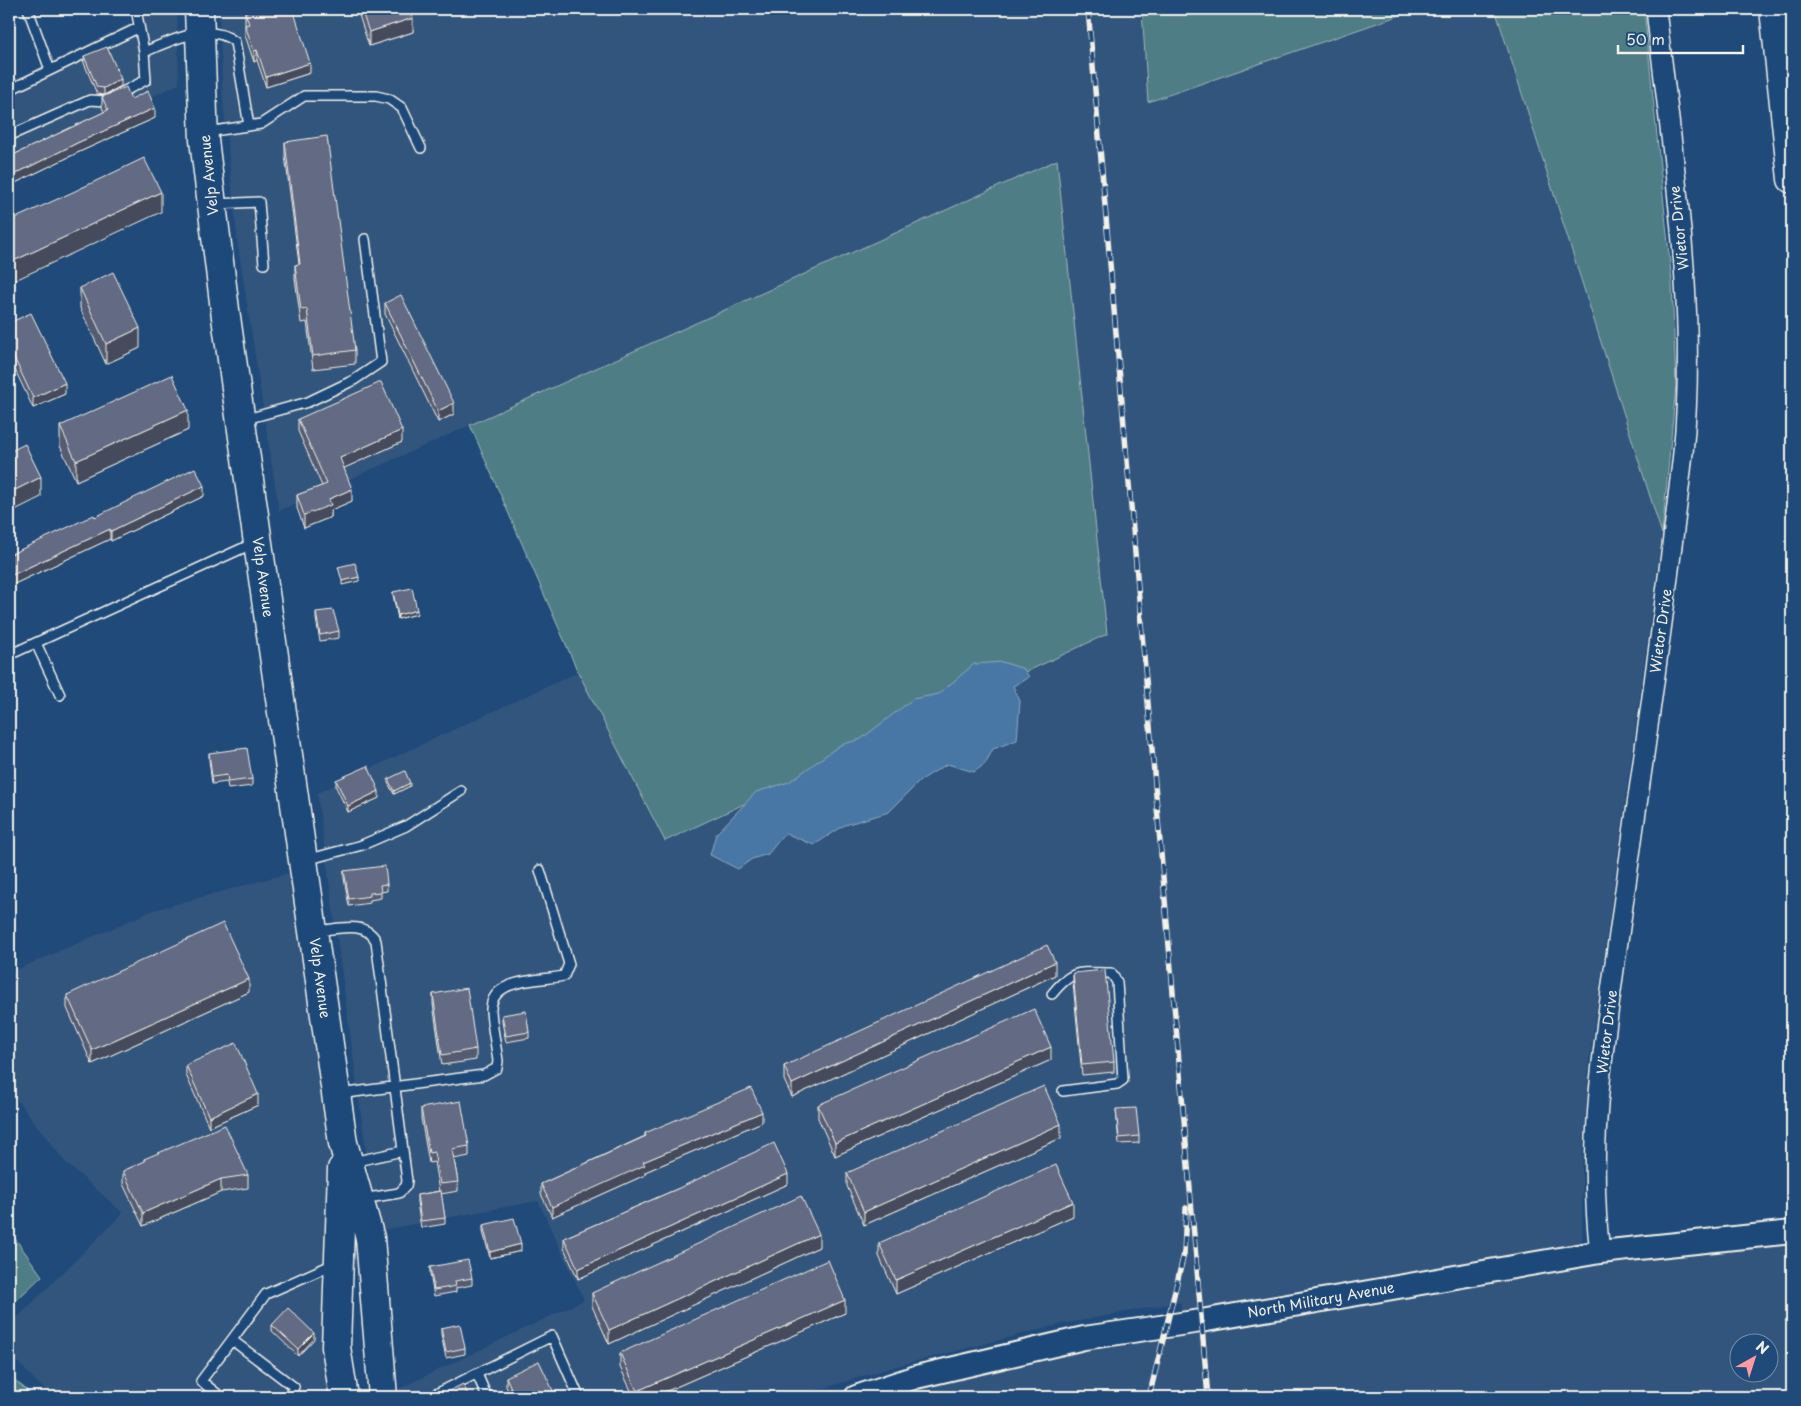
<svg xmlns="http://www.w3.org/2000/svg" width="1801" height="1406" font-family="'Playpen Sans',sans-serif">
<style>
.built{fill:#33547d;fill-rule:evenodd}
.green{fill:#507d86;stroke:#a2b7b7}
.water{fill:#4a77a5;stroke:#8ea8c0}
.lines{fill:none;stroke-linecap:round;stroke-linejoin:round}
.service-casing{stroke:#f4f1e8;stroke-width:12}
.minor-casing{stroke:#f4f1e8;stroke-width:22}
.tertiary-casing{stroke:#f4f1e8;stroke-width:26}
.primary-casing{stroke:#f4f1e8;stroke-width:31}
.motorway-casing{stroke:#f4f1e8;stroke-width:31}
.service{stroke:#1f4a7a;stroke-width:9}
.minor{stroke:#1f4a7a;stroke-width:19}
.tertiary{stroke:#1f4a7a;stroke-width:22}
.primary{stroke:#1f4a7a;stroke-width:28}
.motorway{stroke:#1f4a7a;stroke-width:28}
.rail-casing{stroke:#f4f1e8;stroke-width:5.5}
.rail{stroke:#1f4a7a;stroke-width:4;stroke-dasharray:11;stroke-linecap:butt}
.wall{fill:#545c72;stroke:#f4f1e8}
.shaded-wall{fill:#454b5c;stroke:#f4f1e8}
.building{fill:#626b84;stroke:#f4f1e8}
.labels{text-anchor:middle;stroke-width:4.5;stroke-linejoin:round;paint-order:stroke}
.street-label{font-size:14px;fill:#f4f1e8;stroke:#1f4a7a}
</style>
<rect width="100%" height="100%" fill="#1f4a7a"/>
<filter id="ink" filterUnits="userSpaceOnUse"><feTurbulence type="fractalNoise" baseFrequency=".02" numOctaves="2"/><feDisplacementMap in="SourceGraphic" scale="10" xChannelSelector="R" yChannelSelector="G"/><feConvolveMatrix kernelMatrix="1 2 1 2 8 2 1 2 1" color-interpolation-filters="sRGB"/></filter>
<g filter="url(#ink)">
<path class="built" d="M160,9H177L179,84L9,162V82Z
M219,9H1142L1149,102L1418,9H1495L1662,534L1589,1063L1582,1168V1268L1792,1241V1397H856L1183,1323L1180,1302L1062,1324L897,1366L794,1397H392V1392L584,1300L538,1201L377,1231L317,793L578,672L666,841L1107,634L1057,161L279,511L238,246L223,102ZM1738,1344H1768V1374H1738Z
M304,869L343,1143L344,1397H52L9,1354V1326L123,1213L65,1162L9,1089V973L154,910Z"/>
<path class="green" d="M1142,9H1418L1148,102Z
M1495,9H1644L1672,283L1676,385L1662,534Z
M1057,160L1107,634L665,841L578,672L470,425Z
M9,1230L42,1276L9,1307Z
M9,1373L11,1377L35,1397H9Z"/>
<path class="water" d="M1002,662L1024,669L1029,677L1013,686L1020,701L1017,740L993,749L985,764L974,772L947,764L921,780L889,812L845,825L814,845L785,833L768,854L752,859L738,869L710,855L716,834L756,792L789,782L840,745L861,739L913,699L939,694L974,664Z"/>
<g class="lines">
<g class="service-casing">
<path id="service" d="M28,9L50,70
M144,52C170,41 210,21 235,42L249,126
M9,90L138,28
M207,132L261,124L304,96H376L389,99L402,108L421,148
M9,136L90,100L105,101L146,80L144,52L136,9
M215,204L259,202L264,264
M243,420L308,402L354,380L381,362L365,239
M36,643L60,695
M9,655L254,543
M306,860L362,845L406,826L461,791
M315,931C335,930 365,919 376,941L407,1181L406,1186L399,1193L362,1199
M1052,994C1073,968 1080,973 1111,973L1117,982L1123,1080L1117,1084L1063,1091
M339,1094L484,1075L497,1068L498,1061C496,1045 492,1027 491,1011C490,977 541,981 564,976L569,964L540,870
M352,1162L403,1151
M232,1340L294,1387L288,1397
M477,1374L487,1397
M221,1397L201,1381L266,1294L336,1263
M437,1397L436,1394L552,1336L579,1397"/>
</g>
<g class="minor-casing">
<path id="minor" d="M1600,1252C1586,1142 1606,1029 1621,920C1642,765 1666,609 1683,453C1698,305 1672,156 1656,9"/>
</g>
<g class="tertiary-casing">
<path id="tertiary" d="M856,1397L916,1377L1084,1338L1201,1321L1600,1252L1792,1232"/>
</g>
<g class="primary-casing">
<path id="primary" d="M199,9L204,140L225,310L343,1143L370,1238L383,1397
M342,1169L336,1347L344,1397"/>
</g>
<g class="motorway-casing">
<path id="motorway" d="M1774,9L1792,179"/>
</g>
<use href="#service" class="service"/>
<use href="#minor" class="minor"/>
<use href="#tertiary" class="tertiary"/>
<use href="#primary" class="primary"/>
<use href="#motorway" class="motorway"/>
<g class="rail-casing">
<path id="rail" d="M1088,9L1208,1397
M1149,1397L1184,1254L1186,1208"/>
</g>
<use href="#rail" class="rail"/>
</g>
<path class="wall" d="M357,9H410L413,32L369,46Z
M245,12L310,73L266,87L257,60L254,62L245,35Z
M84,56L121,86L104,95L97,94L84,63Z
M102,97L131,99L155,118L77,153L9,186V157L104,112L102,107Z
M285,142L355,350V364L313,369L307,322L301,323L295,278V265L299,264L285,155Z
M80,288L140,348L106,364L80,308Z
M385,303L454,414L438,422L385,314Z
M9,323L65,394L33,408L9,357Z
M298,419L402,442L344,468L352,501L331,510V517L304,528L297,508V495L322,486L298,431Z
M60,426L188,430L76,481L60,446Z
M204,496L111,541L110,539L10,586L9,584V555L95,517Z
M393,592L417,614L398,619L393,595Z
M316,612L339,631V638L320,641L316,619Z
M209,753L252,779V786L228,789L227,782L212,784L209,760Z
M388,779L410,786L394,794L388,783Z
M336,780L379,798L348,812L336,787Z
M344,871L387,884V891L381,892V898L370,900V903L349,906L344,878Z
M1073,973L1114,1062V1072L1082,1075L1073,983Z
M1055,975L792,1097L784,1080V1066Z
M249,992L92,1064L67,1008V995Z
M433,994L476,1049V1060L442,1065L433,1004Z
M502,1015L529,1032V1038L506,1042L502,1022Z
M1051,1060L835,1156L818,1118V1105Z
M186,1065L258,1105L209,1127L186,1075Z
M421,1108L469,1146V1156L454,1159L458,1182V1191L441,1194L445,1218V1224L421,1228L417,1202V1195L439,1191L434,1162L429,1163L421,1118Z
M1116,1109L1139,1136V1143L1119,1144Z
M762,1122L645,1172V1175L552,1217L541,1194V1184L645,1136V1133Z
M1061,1138L864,1225L847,1186V1173Z
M144,1159L248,1175V1188L221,1192L143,1226L123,1184V1171L144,1162Z
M788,1184L578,1279L564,1248V1238L677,1189Z
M1073,1216L896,1294L879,1256V1243Z
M483,1225L521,1251L490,1258L483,1232Z
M819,1247L609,1344L592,1306V1293Z
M430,1267L472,1278V1285L456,1288V1292L434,1296L430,1274Z
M845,1313L653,1397H634L620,1367V1353Z
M272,1325L314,1339L298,1356L272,1331Z
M441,1328L465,1348V1354L446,1358L441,1334Z
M506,1377L556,1397H511L506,1386Z"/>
<path class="shaded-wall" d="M413,18V32L369,46V32Z
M257,50V60L254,62V51Z
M310,63V73L266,87V77Z
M121,79V86L104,95V88Z
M155,108V118L77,153L9,186V177L77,143Z
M161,192V212L9,283V263Z
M140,328V348L106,364V344Z
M65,383V394L33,408V398Z
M454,403V414L438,422V411Z
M188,410V430L76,481V461Z
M402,430V442L340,470V458Z
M41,477V497L9,513V493Z
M204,486V496L111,541V531Z
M352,489V501L331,510V517L304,528V515L329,499Z
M110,529V539L10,586V576Z
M359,577V581L342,585V581Z
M417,610V614L398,619V615Z
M410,783V786L394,794V791Z
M379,791V798L348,812V806Z
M1055,962V975L792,1097V1084Z
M249,979V992L92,1064V1050Z
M1051,1047V1060L835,1156V1143Z
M258,1094V1105L209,1127V1117Z
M762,1112V1122L645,1172V1175L552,1217V1207L643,1162Z
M1061,1124V1138L864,1225V1212Z
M788,1174V1184L578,1279V1269Z
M221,1179V1192L143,1226V1213Z
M1073,1202V1216L896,1294V1280Z
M819,1234V1247L609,1344V1330Z
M521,1244V1251L490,1258V1252Z
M845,1300V1313L653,1397H637V1391Z
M314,1333V1339L298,1356V1349Z"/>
<path class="building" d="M256,9H293L310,63L266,77L257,50L254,51L245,25L249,24L245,12Z
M361,9H410L413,18L369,32Z
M107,47L121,79L104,88L97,87L84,56Z
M126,87L131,99L148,91L155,108L77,143L9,177V157L108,110L102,97Z
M327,136L355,350L313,356L307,309L301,310L295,265L300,264L285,142Z
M144,158L161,192L9,263V221L73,192Z
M113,272L140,328L106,344L80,288Z
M401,295L454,403L438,411L385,303Z
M31,313L65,383L33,398L9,347V323Z
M172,375L188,410L76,461L60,426Z
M381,382L402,430L340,458L352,489L329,499L331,505L304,515L297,495L327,484L298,419Z
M25,444L41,477L9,493V452Z
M195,468L204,486L111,531L110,529L10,576L9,573V555L94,515L95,517Z
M355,563L359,577L342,581L338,567Z
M412,588L417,610L398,615L393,592Z
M333,610L339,631L320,635L316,612Z
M247,748L252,779L228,782L227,775L212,777L209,753Z
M368,766L379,791L348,806L336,780Z
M405,771L410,783L394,791L388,779Z
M385,866L387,884L380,885L381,892L370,893V896L349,899L344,871Z
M223,923L249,979L92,1050L67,995Z
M1047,945L1055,962L792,1084L784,1066Z
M1105,970L1114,1062L1082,1065L1073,973Z
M467,988L476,1049L442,1055L433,994Z
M1034,1009L1051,1047L835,1143L818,1105Z
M526,1011L529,1032L506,1036L502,1015Z
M236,1043L258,1094L209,1117L186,1065Z
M1044,1086L1061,1124L864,1212L847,1173Z
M751,1088L762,1112L643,1162L645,1165L552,1207L541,1184L646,1136L645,1133Z
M461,1101L469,1146L452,1149L458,1182L440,1184L434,1152L429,1153L421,1108Z
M1136,1108L1139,1136L1119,1138L1116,1109Z
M225,1125L248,1175L221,1179L143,1213L123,1171L145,1161L144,1159Z
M774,1143L788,1174L578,1269L564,1238L677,1189Z
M1056,1165L1073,1202L896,1280L879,1243Z
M441,1191L445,1218L421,1221L417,1195Z
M801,1196L819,1234L609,1330L592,1293Z
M514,1218L521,1244L490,1252L483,1225Z
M468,1260L472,1278L455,1281L456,1286L434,1290L430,1267Z
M828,1260L845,1300L637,1391L620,1353Z
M288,1308L314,1333L298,1349L272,1325Z
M460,1324L465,1348L446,1352L441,1328Z
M539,1361L556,1397H515L506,1377Z
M463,1384L469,1397H442L443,1394Z"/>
</g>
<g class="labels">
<g class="street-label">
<text transform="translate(209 175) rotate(-96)" y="5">Velp Avenue</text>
<text transform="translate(1679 228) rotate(-96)" y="5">Wietor Drive</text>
<text transform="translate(263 577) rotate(82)" y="5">Velp Avenue</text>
<text transform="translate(1661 631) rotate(-82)" y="5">Wietor Drive</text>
<text transform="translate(320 978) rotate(82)" y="5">Velp Avenue</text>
<text transform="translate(1607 1032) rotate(-83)" y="5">Wietor Drive</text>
<text transform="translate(1321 1300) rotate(-10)" y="5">North Military Avenue</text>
</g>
</g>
<rect width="1801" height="1406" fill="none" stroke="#1f4a7a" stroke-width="30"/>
<rect x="15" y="15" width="1771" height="1376" fill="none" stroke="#f4f1e8" stroke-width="2" filter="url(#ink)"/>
<g transform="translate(1754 1358) rotate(39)"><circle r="24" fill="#1f4a7a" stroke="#748da6"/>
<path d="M0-4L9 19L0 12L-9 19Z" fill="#ff9aa2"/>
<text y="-8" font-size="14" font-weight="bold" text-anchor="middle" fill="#f4f1e8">N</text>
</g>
<path d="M1618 45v8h125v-8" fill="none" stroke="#f4f1e8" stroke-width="2.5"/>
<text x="1626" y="45" font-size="15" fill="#f4f1e8" stroke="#1f4a7a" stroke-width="4" paint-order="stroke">50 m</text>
</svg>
